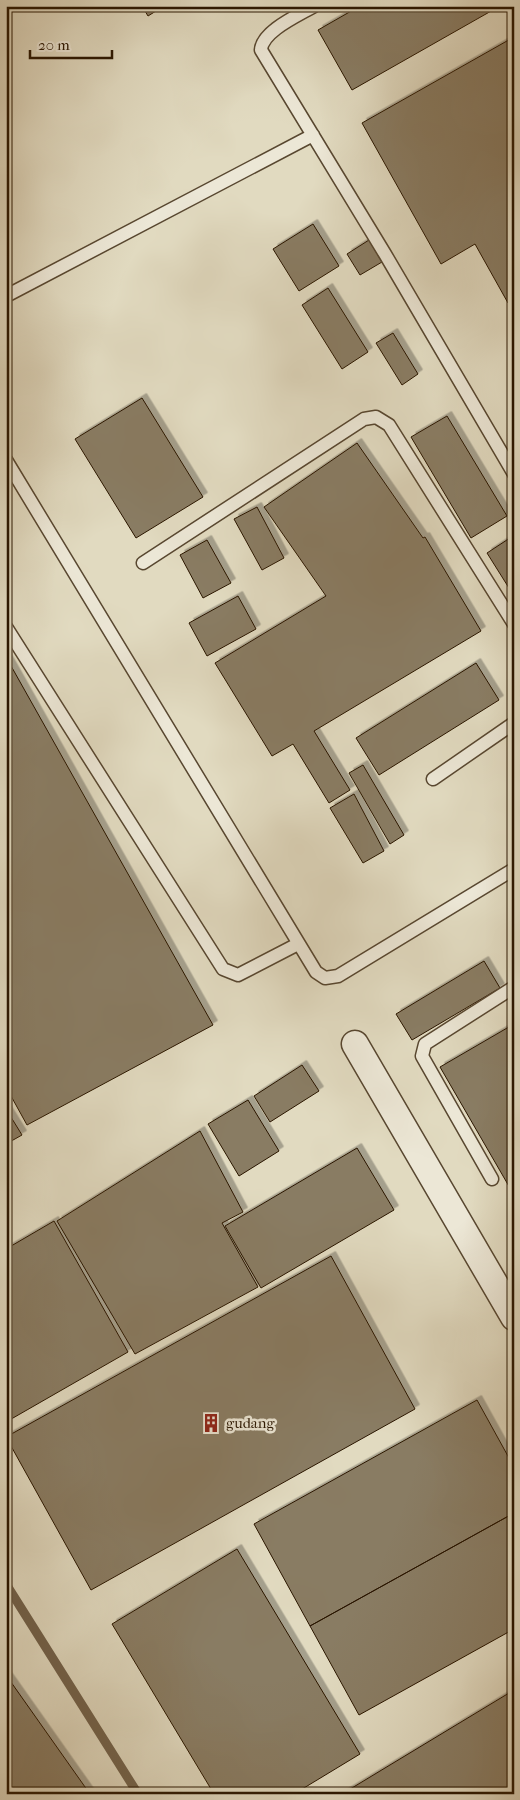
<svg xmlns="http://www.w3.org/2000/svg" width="520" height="1800" font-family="'IM FELL French Canon',serif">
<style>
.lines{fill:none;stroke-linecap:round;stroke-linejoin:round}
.stream{stroke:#73634c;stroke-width:9}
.building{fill:#897c64;stroke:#2a1600;filter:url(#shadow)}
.service-casing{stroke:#584730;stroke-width:15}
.minor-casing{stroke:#584730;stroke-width:29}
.service{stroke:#ece7d6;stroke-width:12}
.minor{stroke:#ece7d6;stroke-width:26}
.labels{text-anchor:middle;stroke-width:5;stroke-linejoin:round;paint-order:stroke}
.poi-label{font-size:15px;fill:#2a1600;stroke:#ece7d6;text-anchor:start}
</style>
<defs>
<filter id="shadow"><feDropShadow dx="4.5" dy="-4.5" stdDeviation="0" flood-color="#0004"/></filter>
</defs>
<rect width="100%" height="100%" fill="#e1dac0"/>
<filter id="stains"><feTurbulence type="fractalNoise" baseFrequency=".004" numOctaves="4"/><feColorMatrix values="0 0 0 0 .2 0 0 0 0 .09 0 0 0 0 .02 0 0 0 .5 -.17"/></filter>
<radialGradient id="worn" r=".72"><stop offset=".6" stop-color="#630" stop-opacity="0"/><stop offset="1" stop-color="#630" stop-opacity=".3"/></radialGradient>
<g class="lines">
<path class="stream" d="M6,1584L138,1794"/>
</g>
<path class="building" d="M142,6H164L148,16Z
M360,6H500L352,90L318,30Z
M514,37V300L508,303L475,244L441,264L362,123Z
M313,224L339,266L299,291L273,249Z
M369,240L382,262L360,275L347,254Z
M328,288L368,352L342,369L302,305Z
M393,333L418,374L402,385L376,343Z
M142,398L203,497L136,538L75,439Z
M447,416L507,516L471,538L411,437Z
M357,443L423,538L425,537L481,631L314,731L350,790L329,803L293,744L272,756L215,663L326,596L264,507Z
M257,507L284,558L262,570L234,519Z
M513,536L514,537V596L487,553Z
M207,540L231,583L203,598L180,555Z
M238,596L256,629L207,656L189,623Z
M6,657L213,1025L27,1125L6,1087Z
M476,663L499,700L379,775L356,738Z
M363,765L404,835L390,844L349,773Z
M354,794L384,851L363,863L330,808Z
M484,961L500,988L412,1040L396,1014Z
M514,1024V1195L440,1067Z
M302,1065L319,1091L270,1122L254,1096Z
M248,1100L279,1151L239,1176L208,1124Z
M6,1109L22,1135L6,1144Z
M200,1131L243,1212L222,1223L258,1287L135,1354L57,1221Z
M357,1148L394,1210L261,1288L225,1226Z
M54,1221L128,1352L6,1422V1249Z
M331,1256L415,1409L91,1590L6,1437Z
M477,1400L514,1467V1513L310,1626L254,1524Z
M514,1513V1629L359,1715L310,1626Z
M237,1549L360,1754L294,1794H214L112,1624Z
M6,1675L90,1794H6Z
M514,1690V1794H342Z"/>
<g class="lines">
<g class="service-casing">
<path id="service" d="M314,6C299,15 262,31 261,50L385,254L514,474
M6,296L313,135
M6,460L316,972L325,978L338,976L514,869
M143,563L364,419L376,417L389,425L514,624
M6,627L223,969L238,975L298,944
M433,779L514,723
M492,1179L422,1056L425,1044L514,987"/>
</g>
<g class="minor-casing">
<path id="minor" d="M355,1044L514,1317"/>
</g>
<use href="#service" class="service"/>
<use href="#minor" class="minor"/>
</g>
<defs>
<g id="building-bare" transform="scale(1.5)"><path d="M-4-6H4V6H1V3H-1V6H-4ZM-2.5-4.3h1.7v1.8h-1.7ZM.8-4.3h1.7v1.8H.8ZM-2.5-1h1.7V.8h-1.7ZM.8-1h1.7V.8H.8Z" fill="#8f2418" stroke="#ece7d6" stroke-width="2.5" paint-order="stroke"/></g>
</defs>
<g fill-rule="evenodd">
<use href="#building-bare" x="211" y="1423"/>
</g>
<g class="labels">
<g class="poi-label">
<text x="226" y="1428">gudang</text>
</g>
</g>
<rect width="520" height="1800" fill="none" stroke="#e1dac0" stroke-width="25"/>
<rect x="8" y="8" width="505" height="1785" fill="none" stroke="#2a1600" stroke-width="2.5"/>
<rect x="12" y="12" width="495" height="1775" fill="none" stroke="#2a1600"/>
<path d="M30 50v8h82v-8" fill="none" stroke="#2a1600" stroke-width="2.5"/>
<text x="38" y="50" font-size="15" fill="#2a1600" stroke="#ece7d6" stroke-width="4" paint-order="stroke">20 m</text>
<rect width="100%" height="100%" filter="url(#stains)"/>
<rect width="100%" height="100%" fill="url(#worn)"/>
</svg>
